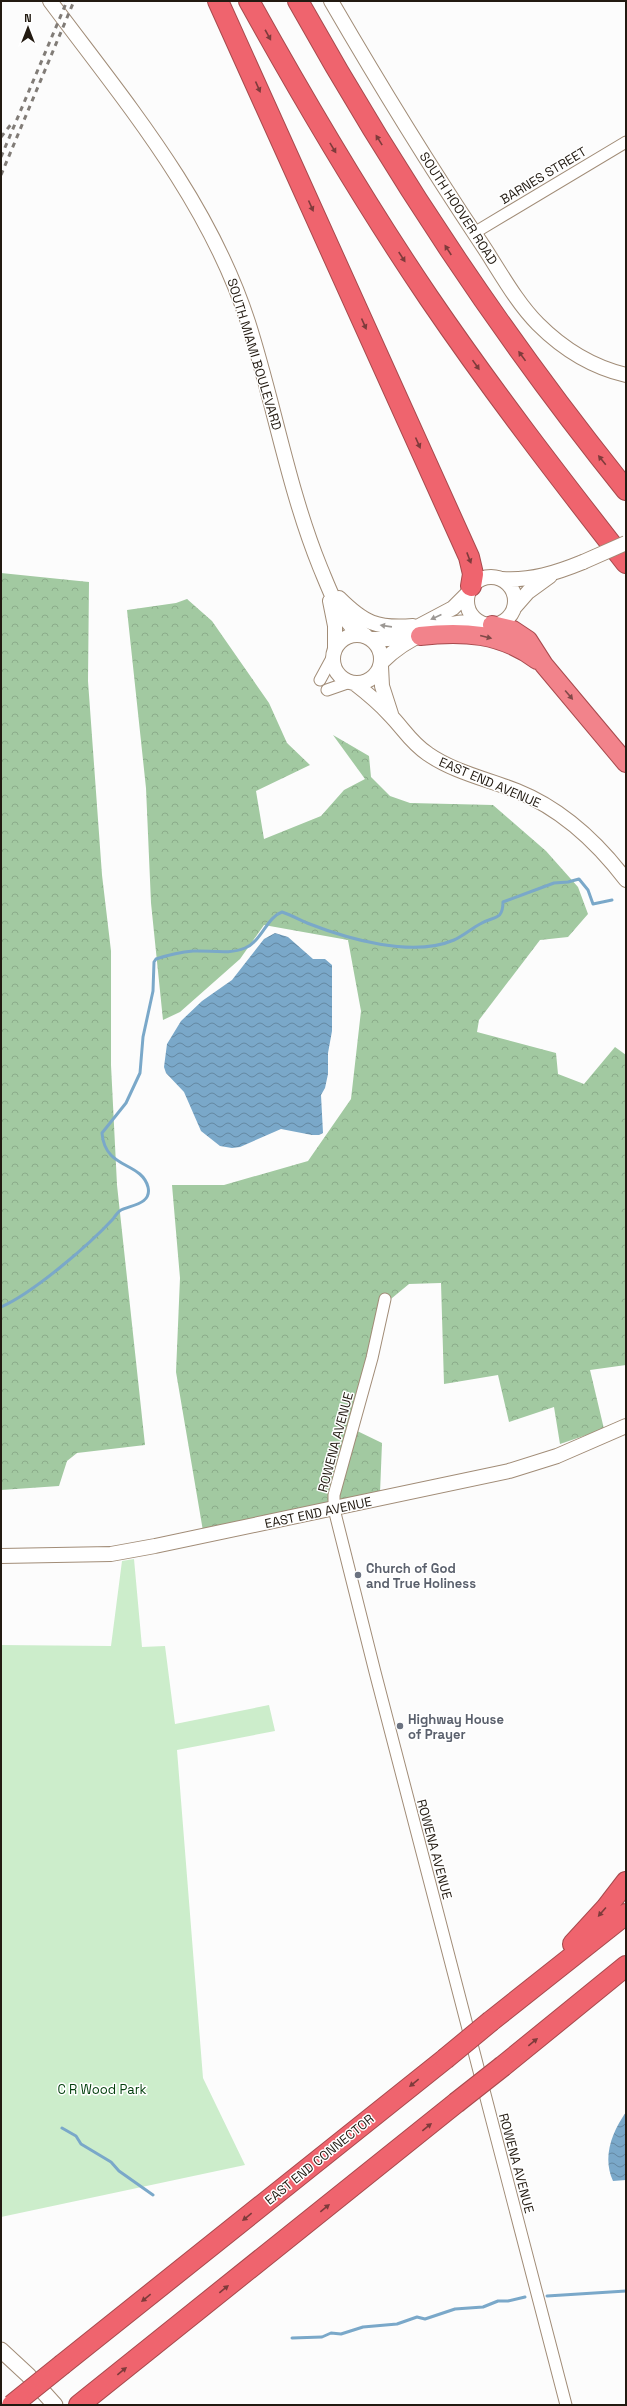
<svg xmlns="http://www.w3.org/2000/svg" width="627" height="2406" font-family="'Space Grotesk',sans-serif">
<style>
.forest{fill:url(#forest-crowns)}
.park{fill:#ccedcb}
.water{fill:url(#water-waves)}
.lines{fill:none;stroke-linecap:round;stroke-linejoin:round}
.stream{stroke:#7aa8c9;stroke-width:3}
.minor-casing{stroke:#a18c77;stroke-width:13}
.tertiary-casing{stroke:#a18c77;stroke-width:16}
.secondary-casing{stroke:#a18c77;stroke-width:17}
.trunk-casing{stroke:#a74a4d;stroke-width:20}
.motorway-casing{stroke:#a74a4d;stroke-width:22}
.minor{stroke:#fff;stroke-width:11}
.tertiary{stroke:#fff;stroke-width:14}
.secondary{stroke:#fff;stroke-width:15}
.trunk{stroke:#f2838b;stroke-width:18}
.motorway{stroke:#ef646e;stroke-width:20}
.rail{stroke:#817c77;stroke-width:3;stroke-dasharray:5 5;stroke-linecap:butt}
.tertiary-bridge-casing{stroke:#a18c77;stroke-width:16;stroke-linecap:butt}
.motorway-bridge-casing{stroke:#a74a4d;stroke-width:22;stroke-linecap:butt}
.tertiary-bridge{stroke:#fff;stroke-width:14}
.motorway-bridge{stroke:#ef646e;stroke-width:20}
.oneway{fill:#7e3b3b}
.oneway2{fill:#9c9894}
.oneway3{fill:#804948}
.worship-dot{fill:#6b7280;stroke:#fff;stroke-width:1.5}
.labels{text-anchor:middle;stroke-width:3;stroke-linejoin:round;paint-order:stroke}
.street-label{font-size:13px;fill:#221a11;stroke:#fff}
.worship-label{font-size:13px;font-weight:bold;fill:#5b616d;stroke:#fff;text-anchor:start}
.park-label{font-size:13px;fill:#013e0b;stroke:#fff}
</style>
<defs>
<pattern id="forest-crowns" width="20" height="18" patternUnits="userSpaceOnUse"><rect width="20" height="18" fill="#a2c9a1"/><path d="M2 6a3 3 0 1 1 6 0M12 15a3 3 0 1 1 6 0" fill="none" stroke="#8bac8a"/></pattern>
<pattern id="water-waves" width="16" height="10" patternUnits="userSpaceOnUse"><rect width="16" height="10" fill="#7aa8c9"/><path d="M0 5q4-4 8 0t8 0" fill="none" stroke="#6488a2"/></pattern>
</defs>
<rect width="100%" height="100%" fill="#fcfcfc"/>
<path class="forest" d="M1,573L89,582L88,681L102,875L111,951V1065L117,1185L145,1445L77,1453L67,1461L59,1486L1,1490Z
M187,599L212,621L269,703L287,743L310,765L256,791L264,839L321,816L344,790L365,779L333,735L369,756L371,777L390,796L410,803L493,805L546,851L578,887L588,914L568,937L540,940L479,1020L477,1032L556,1053L558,1074L584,1084L615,1047L626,1055V1365L590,1370L604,1429L560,1444L554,1407L509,1422L498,1375L444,1384L441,1283L409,1284L380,1308L349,1427L382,1443L380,1493L203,1531L176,1372L180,1278L172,1185H224L308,1161L351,1099L361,1011L348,940L264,925L240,959L180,1012L163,1020L151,903L146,788L127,610L176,603Z"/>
<path class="park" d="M134,1559L142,1647L165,1646L175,1724L269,1705L275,1731L177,1750L203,2078L245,2165L1,2217V1645L111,1646L122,1561Z"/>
<path class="water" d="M275,933L288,937L313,959H325L332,965V1031L328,1053V1074L325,1088L321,1095L323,1133L319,1135H312L281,1129L240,1147L232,1148L220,1146L201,1131L184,1092L166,1073L164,1067L167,1044L181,1021L202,1001L232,980L264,939Z
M626,2112V2180L613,2181C602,2157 612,2132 626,2112Z"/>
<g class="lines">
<path class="stream" d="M1,1307C33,1293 89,1245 113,1219C115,1216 118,1212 121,1210C131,1205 152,1204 148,1187C141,1161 105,1170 102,1133L126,1103L140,1073L143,1037L153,991L154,962L156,959C168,955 180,952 193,951C210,950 229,955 245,948C262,941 267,917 282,912C291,915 298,919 307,923C348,939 412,958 454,940C463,936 471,929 480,924C493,916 503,921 503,902L554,883L568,882L579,879L588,890L593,904L612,900
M62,2128L76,2136L81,2144L111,2162L119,2171L153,2195
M547,2296L626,2291
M292,2338L322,2337L331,2333L341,2334L363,2327L397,2324L417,2317L425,2319L455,2309L483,2307L498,2301H508L525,2297"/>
<g class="minor-casing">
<path id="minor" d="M474,233L626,142
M320,680L333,656
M327,690L350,682
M385,1299L372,1358L334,1495V1509L375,1672L566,2405"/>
</g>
<g class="tertiary-casing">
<path id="tertiary" d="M50,1C126,103 208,199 248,322C274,403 288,488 320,567C328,586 336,609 350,625C354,629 360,632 365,635
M331,1C378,82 427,162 479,240C498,268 515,301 538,324C563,349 592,367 626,375
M467 601a24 24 0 1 1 48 0a24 24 0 1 1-48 0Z
M502,579C531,581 556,573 583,562
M339,598C364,623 377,629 413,626
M330,601L335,626V648
M514,608L528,592L550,576
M333 659a24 24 0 1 1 48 0a24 24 0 1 1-48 0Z
M372,639H388L402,635L453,608L467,594
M382,662C404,640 447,617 480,623
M381,666L382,686L391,714
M354,683C367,693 379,703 390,715C403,728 411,743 428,754C454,772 487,779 517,791C562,809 597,842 626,880
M1,1556L111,1554L155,1546L509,1471L557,1456L626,1426"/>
</g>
<g class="secondary-casing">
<path id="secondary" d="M1,2350L28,2375L55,2405"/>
</g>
<g class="trunk-casing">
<path id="trunk" d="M492,625L513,630L528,640L544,665L626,763
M420,636C462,631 501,633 537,660"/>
</g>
<g class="motorway-casing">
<path id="motorway" d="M218,1L469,557L473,574L471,586
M249,1C305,102 364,202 429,298C491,389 558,476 626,563
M298,1C394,173 502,336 626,490
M573,1944L606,1908L626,1882
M491,2021L626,1914
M503,2066L626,1966
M63,2364L445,2059
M79,2405L456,2103"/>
</g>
<use href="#minor" class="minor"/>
<use href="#tertiary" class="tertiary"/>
<use href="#secondary" class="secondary"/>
<use href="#trunk" class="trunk"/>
<use href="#motorway" class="motorway"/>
<path class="rail" d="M1,137L12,123
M1,157L67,1
M1,175L74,1"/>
<g class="tertiary-bridge-casing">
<path id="tertiary-bridge" d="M583,562L626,543"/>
</g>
<g class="motorway-bridge-casing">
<path id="motorway-bridge" d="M445,2059L491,2021
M456,2103L503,2066
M12,2405L63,2364"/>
</g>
<use href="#tertiary-bridge" class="tertiary-bridge"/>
<use href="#motorway-bridge" class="motorway-bridge"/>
</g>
<defs><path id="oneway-solid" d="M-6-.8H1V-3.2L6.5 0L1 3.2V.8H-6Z"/></defs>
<g class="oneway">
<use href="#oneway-solid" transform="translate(268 35) rotate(61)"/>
<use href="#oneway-solid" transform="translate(258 87) rotate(66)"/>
<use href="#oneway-solid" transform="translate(379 140) rotate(-122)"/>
<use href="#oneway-solid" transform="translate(333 148) rotate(59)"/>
<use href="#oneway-solid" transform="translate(311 206) rotate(66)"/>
<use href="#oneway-solid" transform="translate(448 250) rotate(-123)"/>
<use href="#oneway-solid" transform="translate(402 257) rotate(57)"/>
<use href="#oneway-solid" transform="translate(364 324) rotate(66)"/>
<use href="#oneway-solid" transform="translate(522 356) rotate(-126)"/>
<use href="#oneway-solid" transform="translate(476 365) rotate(55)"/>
<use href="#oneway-solid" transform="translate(418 443) rotate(66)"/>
<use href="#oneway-solid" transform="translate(602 460) rotate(-129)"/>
<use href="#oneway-solid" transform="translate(469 558) rotate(69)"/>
<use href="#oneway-solid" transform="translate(602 1912) rotate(131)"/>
<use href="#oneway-solid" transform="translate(533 2042) rotate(-39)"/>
<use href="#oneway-solid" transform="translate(414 2083) rotate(141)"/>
<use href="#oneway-solid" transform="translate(427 2127) rotate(-39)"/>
<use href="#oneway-solid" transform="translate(325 2208) rotate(-39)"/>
<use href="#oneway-solid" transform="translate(247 2217) rotate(141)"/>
<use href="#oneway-solid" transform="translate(224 2289) rotate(-39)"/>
<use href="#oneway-solid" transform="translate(146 2298) rotate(141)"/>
<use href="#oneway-solid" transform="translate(122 2371) rotate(-39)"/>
</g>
<g class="oneway2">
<use href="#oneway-solid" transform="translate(436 617) rotate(155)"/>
<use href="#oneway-solid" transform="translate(386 626) rotate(-172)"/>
</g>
<g class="oneway3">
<use href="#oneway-solid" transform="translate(486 637) rotate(14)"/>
<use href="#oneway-solid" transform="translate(569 695) rotate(50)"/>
</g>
<g class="worship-dot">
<circle cx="358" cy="1575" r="4"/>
<circle cx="400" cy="1726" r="4"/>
</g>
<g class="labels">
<g class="street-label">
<text transform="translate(543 175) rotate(-31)" y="5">BARNES STREET</text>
<text transform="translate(459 208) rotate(57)" y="5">SOUTH HOOVER ROAD</text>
<text transform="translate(255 354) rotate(73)" y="5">SOUTH MIAMI BOULEVARD</text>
<text transform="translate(490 782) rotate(23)" y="5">EAST END AVENUE</text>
<text transform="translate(335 1442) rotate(-75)" y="5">ROWENA AVENUE</text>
<text transform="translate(318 1512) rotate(-12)" y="5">EAST END AVENUE</text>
<text transform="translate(435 1849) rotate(75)" y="5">ROWENA AVENUE</text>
<text transform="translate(319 2159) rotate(-39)" y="5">EAST END CONNECTOR</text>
<text transform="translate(517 2163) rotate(75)" y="5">ROWENA AVENUE</text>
</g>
<g class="worship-label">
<text x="366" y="1573">Church of God<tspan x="366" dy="15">and True Holiness</tspan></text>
<text x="408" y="1724">Highway House<tspan x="408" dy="15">of Prayer</tspan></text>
</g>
<g class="park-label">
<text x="102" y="2094">C R Wood Park</text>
</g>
</g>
<rect width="627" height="2406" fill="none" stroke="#221a11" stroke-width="4"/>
<g transform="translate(28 28)" stroke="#ffffff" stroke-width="3" paint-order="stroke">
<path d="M0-3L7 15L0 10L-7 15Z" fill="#221a11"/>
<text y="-6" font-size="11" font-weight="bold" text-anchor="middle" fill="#221a11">N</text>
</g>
</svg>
